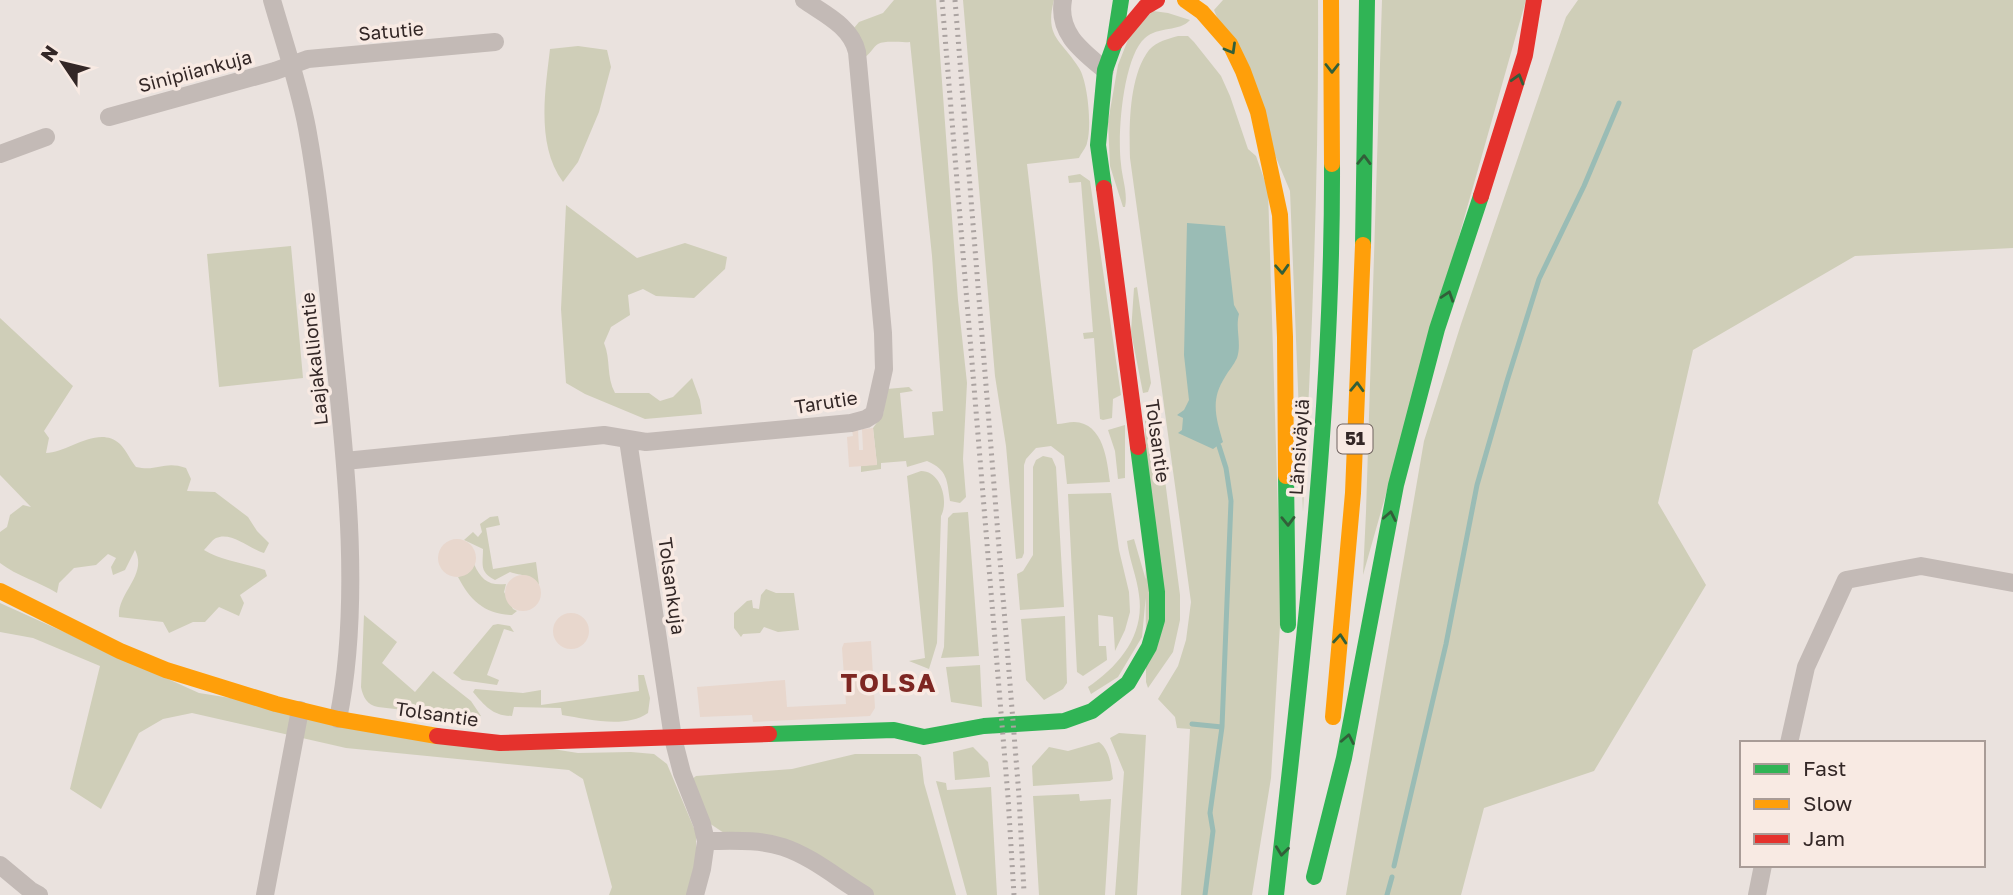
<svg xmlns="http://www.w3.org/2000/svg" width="2013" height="895" font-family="'Golos Text',sans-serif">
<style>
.green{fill:#cfceb8}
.plaza{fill:#e8d7cd}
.water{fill:#9abcb5}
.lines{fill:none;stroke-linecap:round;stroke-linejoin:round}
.stream{stroke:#9abcb5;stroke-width:5}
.street{stroke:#c3bab6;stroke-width:18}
.fast{stroke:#30b455;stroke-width:16}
.slow{stroke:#ff9f0a;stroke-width:16}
.jam{stroke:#e5322d;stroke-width:16}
.rail{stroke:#aba3a1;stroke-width:5;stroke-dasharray:2 5;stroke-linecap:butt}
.oneway{stroke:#325f39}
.labels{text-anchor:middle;stroke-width:7;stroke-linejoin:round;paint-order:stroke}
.shield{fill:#f8eae3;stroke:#6e625f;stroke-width:2}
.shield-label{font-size:18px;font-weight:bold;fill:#332726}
.street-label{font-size:19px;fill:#332726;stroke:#f8eae3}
.district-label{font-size:26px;font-weight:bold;letter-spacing:2px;fill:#7e2622;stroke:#f8eae3}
</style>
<rect width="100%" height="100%" fill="#eae2de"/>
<path class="green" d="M894,0H936L958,300L967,383L963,459L966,497L960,503L950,501C947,481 948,470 927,461L907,467L906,461L881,463V469L861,472V466L877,464L873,428L883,414L887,389L909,387L913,391L900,393L904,438L934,435L932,412L943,411L932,256L910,42C902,43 886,40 878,44C873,47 871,53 865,57L854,28L859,22L883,13Z
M963,0H1054C1044,38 1062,40 1079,68C1088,82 1092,127 1087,143C1086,148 1081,153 1079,158L1027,164L1057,424C1062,424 1069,422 1074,422C1104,423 1107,461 1110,482L1067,484L1064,456L1051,446L1036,448L1026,459L1024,465V553L1022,558L1016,559L1006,446L995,376Z
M1223,0H1318C1319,171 1312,341 1303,512L1290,191L1214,10Z
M1382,0H1526L1363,575L1366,512Z
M1578,0H2013V248L1855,256L1693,350L1658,503L1706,585L1594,771L1484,808L1461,895H1346L1424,441L1461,324L1566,17Z
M1153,11L1168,13L1190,20C1180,32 1158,26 1145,38C1123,57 1117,135 1121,164C1122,178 1128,193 1125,207H1123L1110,166L1108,122L1118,65L1131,32Z
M1178,36H1188L1194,42L1221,76L1230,96L1248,149L1256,156L1268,190L1281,608L1271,778L1252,895H1181L1190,729L1177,728L1175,717L1158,699L1178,666L1186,640L1191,602L1130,158C1129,126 1129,76 1149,50C1157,41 1168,39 1178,36Z
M578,46L607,50L611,67L599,112L578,162L563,182C536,145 545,92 550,49Z
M1080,174L1090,181L1121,395L1113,399L1112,418L1103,420L1100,419L1094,338L1084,339L1083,333L1093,332L1081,182L1069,183L1068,176Z
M566,205L637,258L685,243L727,257L725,269L694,298L656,296L643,289L628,295L630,315L611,327L604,343C611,360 606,376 615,393H649L660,401L673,397L692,378L700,400L702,414L645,419L585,394L566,383L561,309Z
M291,246L303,378L219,387L207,254Z
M1137,287L1151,383L1148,392L1143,393L1131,332L1134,288Z
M0,318L73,386L44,431L49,438L46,453C68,453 98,424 120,444C126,450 131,461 136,467C158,472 164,460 186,468L191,479L187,491L215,492L248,517L257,531L269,543L264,553C250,549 231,531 216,538C212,540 207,547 204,550C222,561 245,563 265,570L267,576L240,595L244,603L239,616L219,607L205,622H193L169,633L163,622L119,617C117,593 148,575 135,550L125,570L113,575L111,567L116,558L108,554L96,565L74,568L59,583L57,593C39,582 17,576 0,563V532L7,527L10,515L23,505L31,507L0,475Z
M1147,402L1153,405L1156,411L1180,595V620L1173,652L1148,688L1146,682L1145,404Z
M1125,425V478L1118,479L1115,451L1108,430Z
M1043,456L1052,458L1056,467L1064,607L1020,610L1017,574L1023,571L1033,555V467L1036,460Z
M921,471C941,471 949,501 941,516L937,643L929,669L909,661L925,658L907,476Z
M1111,493L1119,550L1129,592L1130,612L1125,630L1115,651L1113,617L1098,615L1099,646H1106L1107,660L1083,676L1077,672L1068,494Z
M968,512L979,656L941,658L944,647L948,518L953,513Z
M498,516L500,525L486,528L493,569L536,562L539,585C532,574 521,576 510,572L495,580C479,572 483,565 483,549L464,540L473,532L478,537L482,532L480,524L490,517Z
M1134,539L1147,584L1142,637L1118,677L1091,694L1088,687C1119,666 1145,635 1139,595C1137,577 1129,559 1127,541Z
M474,564C481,580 489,586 506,584L504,592L513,609L517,611L512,615C484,614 470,600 458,577L469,572Z
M766,589L776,593H794L799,630L778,632L764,627L760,633L743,634L741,637L734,628V613L747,601L752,600L753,608L759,609L761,595Z
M0,603L199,693L578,753L631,752L654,754L667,764L696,833V861L687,895H609L612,887L583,779L569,770L346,748L192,713L163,719L139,733L101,809L70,789L100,666L33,638L0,632Z
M364,615L397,642L382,663L415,692L433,671L471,701L481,716L463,717L378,707C367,705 363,697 361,687Z
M1065,616L1067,683L1063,689L1044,700L1026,680L1021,619Z
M498,624L510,626L514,632L504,629L487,675L499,680L497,685L462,680L453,673L493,625Z
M980,665L982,707L951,702L946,667Z
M638,675H644L650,698L648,713C625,729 588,719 562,715L561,708L514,707L512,716C493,716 485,706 473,692L475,689L523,693L541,690V705L639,691Z
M1119,733L1146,735L1137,895H1115L1124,772L1110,738Z
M1099,742C1110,750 1111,766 1113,779L1110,781L1033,786L1032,766L1049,747L1068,751Z
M973,747L988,762L990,777L955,780L953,752Z
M855,754H917L921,757L924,783L956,895H871L821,863L727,835L706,821L691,780L696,776L792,769Z
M936,781L946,783L947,790L991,787L997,895H967Z
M1079,794L1080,801L1111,799L1105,895H1039L1033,796Z"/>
<path class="plaza" d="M873,428L877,465L849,467L847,437L853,436L852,430L858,429L859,450H863L862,429Z
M438 558a19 19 0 1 1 38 0a19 19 0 1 1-38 0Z
M505 593a18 18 0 1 1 36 0a18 18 0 1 1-36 0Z
M553 631a18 18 0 1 1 36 0a18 18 0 1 1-36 0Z
M871,641L875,708L870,716L753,722L752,715L700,717L697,687L785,680L787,707L846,704L842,648L844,643Z"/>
<path class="water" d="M1187,223L1225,226L1234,305L1239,314C1235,329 1242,343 1237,358C1234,365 1228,371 1225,377C1210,400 1216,418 1223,442L1213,449L1178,433L1182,430L1183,418L1177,415L1184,410L1189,400L1184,355Z"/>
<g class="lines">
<path class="stream" d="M1192,724L1222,727
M1394,866L1446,644L1477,485L1507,381L1539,279L1584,186L1619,103
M1205,895L1213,831L1210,813L1222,727L1231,501L1226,468L1219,446
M1387,895L1392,877"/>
<path class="street" d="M272,0C284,42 299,85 307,128C321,204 327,282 335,360C347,473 361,607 338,719
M1063,0C1057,33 1082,51 1105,70
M109,117L275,71L308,59L495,42
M0,154L46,137
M628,440L673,738L682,773L702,824L706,841L702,869L695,895
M345,461L604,435L646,442L851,423L866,419L874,414L884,369L883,333L857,52C851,26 824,14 804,0
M1789,743L1806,667L1846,580L1921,566L2013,583
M706,841C731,841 759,839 783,847C813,857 838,879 865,895
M0,865L30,890L39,895
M265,895L300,710
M1757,895L1763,865"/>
<path class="fast" d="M1104,188L1098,145L1105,70L1114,45L1121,0
M1363,245L1367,0
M1286,476L1288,625
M769,734L894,730L924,737L984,726L1064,721L1092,711L1128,683L1149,647L1157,620V592L1138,447
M1314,877L1344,758L1396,485L1437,329L1481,196
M1276,895C1303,652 1333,409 1332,164"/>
<path class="slow" d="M1185,0L1202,12L1230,44L1243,71L1258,112L1280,215L1285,337L1286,476
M1331,0L1332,164
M0,591L120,651L166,670L276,704L338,719L437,736
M1333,717L1353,493L1363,245"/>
<path class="jam" d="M1115,43L1145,7L1157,0
M1104,188L1138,447
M1481,196L1525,55L1534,0
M437,736L500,743L769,734"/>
<path class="rail" d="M942,0L1008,797L1014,895
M955,0L1019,796L1024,892"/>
</g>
<defs><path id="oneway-chevron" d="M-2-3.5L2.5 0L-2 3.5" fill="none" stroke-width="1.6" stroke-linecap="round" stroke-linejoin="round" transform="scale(1.75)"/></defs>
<g class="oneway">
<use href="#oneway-chevron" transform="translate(1231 49) rotate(60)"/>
<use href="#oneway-chevron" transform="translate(1332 68) rotate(90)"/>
<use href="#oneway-chevron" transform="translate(1518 79) rotate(-74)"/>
<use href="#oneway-chevron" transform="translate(1364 160) rotate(-89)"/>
<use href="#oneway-chevron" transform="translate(1282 269) rotate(87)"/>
<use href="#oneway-chevron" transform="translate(1448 296) rotate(-72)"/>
<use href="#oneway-chevron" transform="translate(1357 387) rotate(-88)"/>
<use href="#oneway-chevron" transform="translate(1390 516) rotate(-79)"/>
<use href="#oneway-chevron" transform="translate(1288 521) rotate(89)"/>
<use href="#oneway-chevron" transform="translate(1340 639) rotate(-85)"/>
<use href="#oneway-chevron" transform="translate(1348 739) rotate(-79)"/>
<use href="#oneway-chevron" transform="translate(1282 851) rotate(97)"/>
</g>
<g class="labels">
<rect class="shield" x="1337.5" y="424.5" width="35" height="29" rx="5"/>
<g class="shield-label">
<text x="1355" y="445">51</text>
</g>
<g class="street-label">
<text transform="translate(391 31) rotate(-5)" y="7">Satutie</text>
<text transform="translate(195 71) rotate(-15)" y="7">Sinipiiankuja</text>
<text transform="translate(314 359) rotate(-96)" y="7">Laajakalliontie</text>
<text transform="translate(826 402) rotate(-9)" y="7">Tarutie</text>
<text transform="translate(1158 441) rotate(82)" y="7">Tolsantie</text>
<text transform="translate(1299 447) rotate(-86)" y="7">Länsiväylä</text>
<text transform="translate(672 586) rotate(82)" y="7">Tolsankuja</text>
<text transform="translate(437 714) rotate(8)" y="7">Tolsantie</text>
</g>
<g class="district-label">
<text x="889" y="692">TOLSA</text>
</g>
</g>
<rect x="1740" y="741" width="245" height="126" fill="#f8eae3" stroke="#a99c97" stroke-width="2"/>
<rect x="1754" y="764" width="35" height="10" fill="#30b455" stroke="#a99c97" stroke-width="2"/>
<text x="1803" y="776" font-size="21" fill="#332726">Fast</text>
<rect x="1754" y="799" width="35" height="10" fill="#ff9f0a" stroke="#a99c97" stroke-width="2"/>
<text x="1803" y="811" font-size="21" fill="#332726">Slow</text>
<rect x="1754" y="834" width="35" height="10" fill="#e5322d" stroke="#a99c97" stroke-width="2"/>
<text x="1803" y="846" font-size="21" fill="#332726">Jam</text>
<g transform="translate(63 63) rotate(305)" stroke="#f8eae3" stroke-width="5" paint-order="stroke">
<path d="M0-5L12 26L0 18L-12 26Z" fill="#332726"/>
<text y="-10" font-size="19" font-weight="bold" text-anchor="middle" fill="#332726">N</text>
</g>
</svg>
